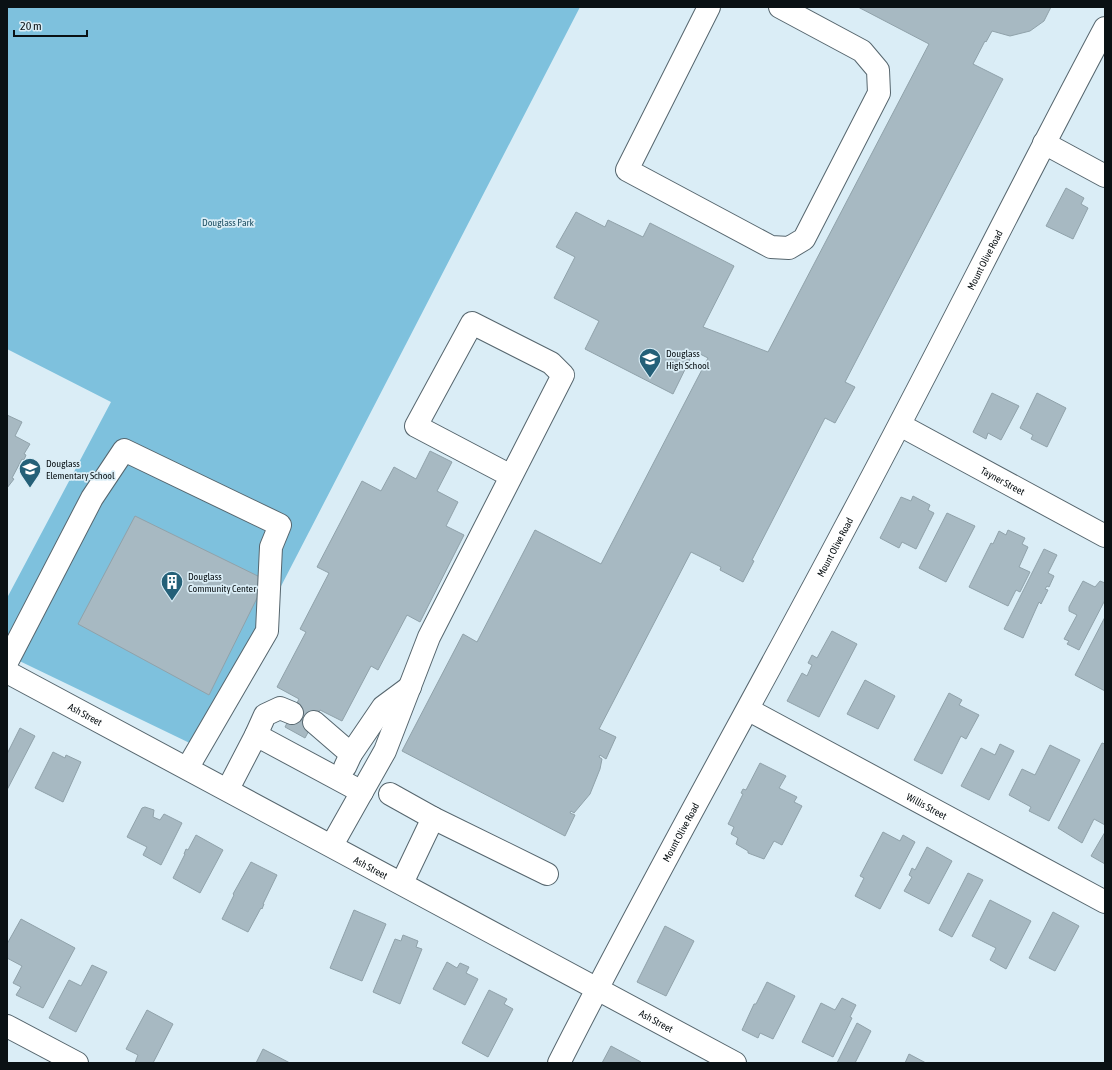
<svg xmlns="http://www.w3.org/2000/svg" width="1112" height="1070" font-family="'Asap Condensed',sans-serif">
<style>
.green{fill:#7ec1dd}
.building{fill:#a7b9c2;stroke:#90a2aa}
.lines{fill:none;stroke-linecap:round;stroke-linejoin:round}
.minor-casing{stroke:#56666e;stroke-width:24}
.minor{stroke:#fff;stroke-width:22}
.labels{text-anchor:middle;stroke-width:3.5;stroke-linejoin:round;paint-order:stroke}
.park-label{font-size:10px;fill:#235467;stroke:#daedf6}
.street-label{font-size:10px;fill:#0a1114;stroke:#daedf6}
.poi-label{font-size:10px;fill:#0a1114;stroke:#daedf6;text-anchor:start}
</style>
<rect width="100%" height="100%" fill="#daedf6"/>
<path class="green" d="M7,7H580L198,747L7,655V598L111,402L7,349Z"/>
<path class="building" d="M858,7H1051L1044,21L1030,31L1010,36L992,31L986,42L985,41L973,64L1003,79L845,382L855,387L835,423L825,418L752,560L754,561L743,582L720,570L721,567L691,552L599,729L616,737L606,759L600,755L599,757L602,759L600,769L590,794L574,813L571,811L570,813L575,815L565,836L402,751L463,634L477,642L535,530L601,564L708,358L694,351L673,394L585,349L599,321L554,298L575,257L556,247L576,212L605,227L608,220L643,237L650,223L734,266L703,327L768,352L929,44Z
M1066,188L1084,198L1081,204L1088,208L1073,239L1046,226Z
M992,393L1019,406L1001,440L988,433L986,439L973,432Z
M1037,393L1066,408L1047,447L1031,439L1033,435L1020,428Z
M7,415L22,422L15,436L30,444L24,454L26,455L24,460L22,459L12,478L14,479L7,488Z
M430,451L452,462L437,491L458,502L446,526L464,535L420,622L407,615L378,670L371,666L342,721L320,710L305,738L285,727L299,699L277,687L306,632L300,629L329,573L317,567L362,481L381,491L394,467L416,479Z
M913,496L930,505L928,510L934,513L916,549L902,542L899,548L880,538L901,497L911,501Z
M947,513L975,526L946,582L919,568Z
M135,516L266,580L209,695L78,624Z
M1008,530L1025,538L1022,544L1028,547L1019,567L1030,572L1020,592L1016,590L1008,606L969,587L991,543L993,544L999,531L1006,535Z
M1044,549L1057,555L1048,573L1054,576L1049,587L1047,586L1045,589L1048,590L1041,604L1039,602L1023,638L1004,629Z
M1083,581L1095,587L1100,581L1105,583V600L1079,650L1067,644L1069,641L1064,639L1077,615L1069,611V607Z
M1105,617V691L1075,675Z
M832,631L857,644L819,717L787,701L802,673L807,676L812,665L808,663L812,655L817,658Z
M865,680L895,696L878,729L847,714Z
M949,693L962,700L959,705L979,715L966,739L961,736L942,774L914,760Z
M20,728L35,736L7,790V754Z
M1102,743L1105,744V825L1094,819L1082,843L1058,828Z
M1000,744L1014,751L989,800L961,786L981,748L995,755Z
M1050,745L1080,760L1049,821L1029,811L1031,807L1009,795L1022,769L1035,775Z
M53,752L65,758L66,755L81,762L63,802L35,788Z
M760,763L786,776L779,788L797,797L794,802L802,806L782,845L774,841L764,859L748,853V851L736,844L738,838L731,834L734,827L728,824L743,794L741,793L743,789L746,790Z
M145,807L154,810L153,817L160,820L164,814L182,823L161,865L143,855L147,847L127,837L142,808Z
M883,832L900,841L903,835L915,842L880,909L855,896L864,878L860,876Z
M1105,832V864L1091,856Z
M196,835L223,850L200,893L173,878L185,854H184L186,849L188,850Z
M927,847L952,861L929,904L904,891L912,877L909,875L912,868L915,870Z
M251,862L277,875L263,904H264L262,909L261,908L248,932L222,919L234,895L233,894Z
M968,873L983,880L952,937L939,930Z
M990,900L1031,921L1006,969L990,960L996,948L972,936Z
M354,910L386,924L362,981L330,968Z
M1053,912L1079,926L1055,971L1029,958Z
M21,919L75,948L43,1008L16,995L21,987L13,983L22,966L7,958V944Z
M665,926L694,941L666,996L637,982Z
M403,935L418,941L416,947L422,949L400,1004L373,992L395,939L401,941Z
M447,962L457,968L460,963L469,967L466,973L478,979L465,1005L433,989Z
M92,965L107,972L76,1032L49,1018L69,980L81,986Z
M767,982L795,996L773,1039L760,1033L758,1038L742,1030L754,1004H756Z
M489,990L507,999L504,1004L513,1009L488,1057L462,1043Z
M842,998L856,1005L850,1017L852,1018L833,1057L802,1042L821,1003L835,1010Z
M147,1010L173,1024L153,1063H135L138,1055L126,1049Z
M857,1023L871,1031L855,1063H837Z
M611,1046L641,1062L640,1063H602Z
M263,1049L290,1063H256Z
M909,1054L926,1063H905Z"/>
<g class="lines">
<g class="minor-casing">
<g id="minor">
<path d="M709,7L627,170L771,247L789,248L804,239L879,93L878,70L862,51L780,7"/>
<path d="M1044,143L1105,176"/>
<path id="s1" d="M900,425L1105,536"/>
<path d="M7,662L92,498L124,450L280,525L271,547L267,631L188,767"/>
<path id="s2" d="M7,672L735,1063"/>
<path id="s3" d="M749,710L1105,902"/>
<path d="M314,722L351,754L345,767"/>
<path d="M256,735L265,715L280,708L292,713"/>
<path d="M351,754L383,707L410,687"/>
<path d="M228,789L256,735L362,792"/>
<path d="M390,794L433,818L402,883"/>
<path d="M433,818L547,874"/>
<path d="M332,845L385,751L429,637L563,375L551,363L472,323L416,426L511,476"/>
<path d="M7,1026L77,1063"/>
<path id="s4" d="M559,1063C651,881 752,704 847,524C935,360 1017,193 1105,28"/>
</g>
</g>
<use href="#minor" class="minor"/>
</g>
<defs>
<g id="school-pin" transform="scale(1.15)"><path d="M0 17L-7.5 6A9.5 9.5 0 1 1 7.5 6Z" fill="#246078" stroke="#daedf6"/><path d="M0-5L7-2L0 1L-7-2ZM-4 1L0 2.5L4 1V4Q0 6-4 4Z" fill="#fff"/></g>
<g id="building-pin" transform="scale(1.15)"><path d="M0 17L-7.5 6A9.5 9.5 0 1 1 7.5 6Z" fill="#246078" stroke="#daedf6"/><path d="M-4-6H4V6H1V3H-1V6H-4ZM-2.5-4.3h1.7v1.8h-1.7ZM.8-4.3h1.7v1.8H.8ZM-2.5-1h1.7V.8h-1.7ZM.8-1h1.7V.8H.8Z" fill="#fff"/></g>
</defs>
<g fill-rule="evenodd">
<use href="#school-pin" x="650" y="359"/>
<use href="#school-pin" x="30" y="469"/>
<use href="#building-pin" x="172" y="582"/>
</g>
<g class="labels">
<g class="park-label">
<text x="228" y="226">Douglass Park</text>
</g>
<g class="street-label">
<text dy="4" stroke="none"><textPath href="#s4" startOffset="909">Mount Olive Road</textPath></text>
<text dy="4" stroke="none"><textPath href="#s1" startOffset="117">Tayner Street</textPath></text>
<text dy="4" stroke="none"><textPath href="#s4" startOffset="585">Mount Olive Road</textPath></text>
<text dy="4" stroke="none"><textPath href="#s2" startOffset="89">Ash Street</textPath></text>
<text dy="4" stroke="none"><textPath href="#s3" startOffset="202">Willis Street</textPath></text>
<text dy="4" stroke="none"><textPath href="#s4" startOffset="261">Mount Olive Road</textPath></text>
<text dy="4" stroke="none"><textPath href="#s2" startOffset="413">Ash Street</textPath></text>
<text dy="4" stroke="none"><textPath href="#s2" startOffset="737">Ash Street</textPath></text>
</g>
<g class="poi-label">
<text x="666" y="357">Douglass<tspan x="666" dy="12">High School</tspan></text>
<text x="46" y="467">Douglass<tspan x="46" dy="12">Elementary School</tspan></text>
<text x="188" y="580">Douglass<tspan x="188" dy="12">Community Center</tspan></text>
</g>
</g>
<rect width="1112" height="1070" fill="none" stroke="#0a1114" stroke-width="16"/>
<path d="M14 30v6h73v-6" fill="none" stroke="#0a1114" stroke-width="2"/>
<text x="20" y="30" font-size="12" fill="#0a1114" stroke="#daedf6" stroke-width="3" paint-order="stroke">20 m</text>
</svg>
